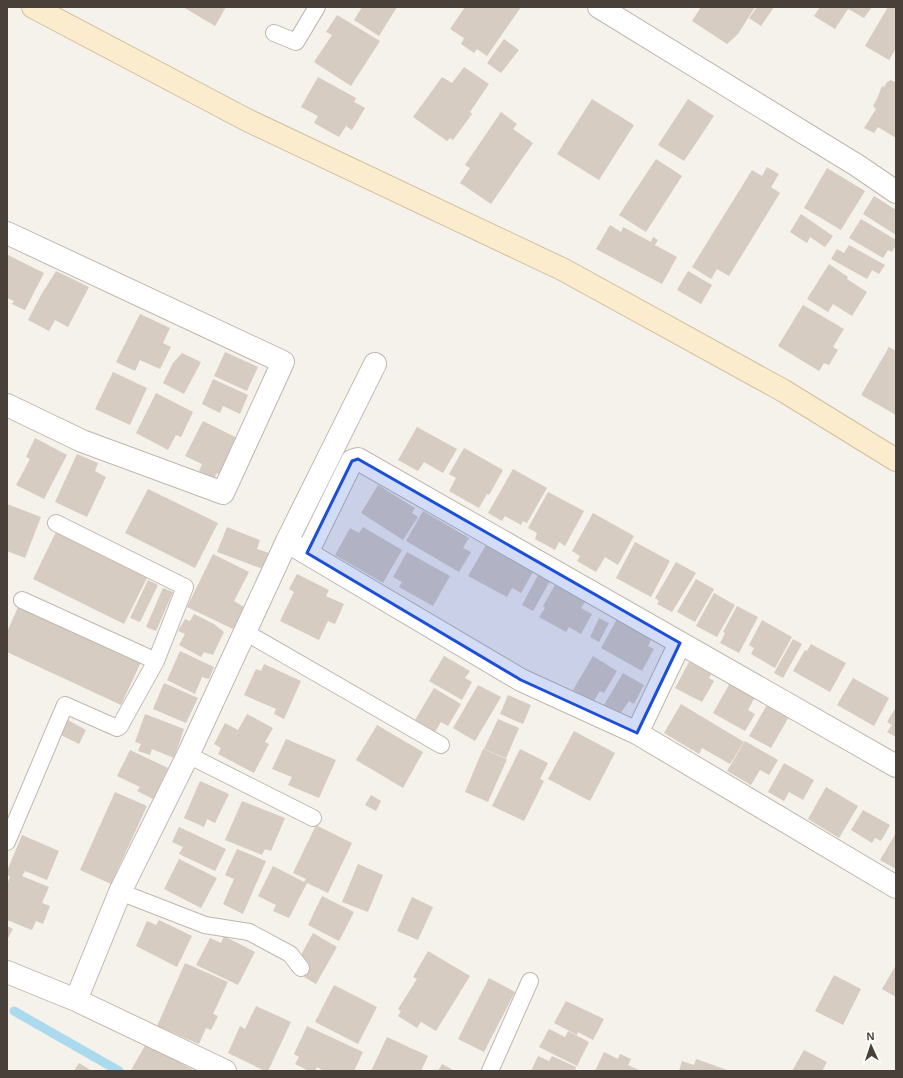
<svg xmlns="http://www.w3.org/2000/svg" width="903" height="1078" font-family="Helvetica,sans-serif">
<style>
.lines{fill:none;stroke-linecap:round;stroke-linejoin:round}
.stream{stroke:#abd9ee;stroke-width:9}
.building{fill:#d6ccc1}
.lane-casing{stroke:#c0b8ae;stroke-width:18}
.street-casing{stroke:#c0b8ae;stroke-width:24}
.secondary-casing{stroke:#d2bf9d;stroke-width:24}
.lane{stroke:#fff;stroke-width:16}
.street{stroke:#fff;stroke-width:22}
.secondary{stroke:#fcecce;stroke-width:22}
.marked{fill:#1d4ed8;fill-opacity:0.2;stroke:#1d4ed8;stroke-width:3;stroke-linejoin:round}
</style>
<rect width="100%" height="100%" fill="#f5f1eb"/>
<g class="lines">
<path class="stream" d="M14,1011L119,1071"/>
</g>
<path class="building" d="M183,7H226L215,26Z
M362,7H397L379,36L354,20Z
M465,7H521L487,56L477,49L474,53L461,44L464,38L450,29Z
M701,7H755L738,34L727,44L692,21Z
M757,7H774L761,26L749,18Z
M820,7H872L864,18L848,9L835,29L814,16Z
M888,7H896V51L895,50L889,60L865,46Z
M337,15L380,41L351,86L314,62L332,35L326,32Z
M504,39L519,50L501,73L487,63Z
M464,67L489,84L470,112L472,114L453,140L450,138L447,141L413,117L442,77L452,83Z
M318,77L356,98L354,102L365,108L352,130L346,126L339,137L314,123L318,116L301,107Z
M891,80L896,83V138L878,127L874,133L864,128L876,109L873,106L877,99L882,86L884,87L887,82Z
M592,99L634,125L599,180L557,154Z
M688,99L714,116L684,161L658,145Z
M501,112L517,124L513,129L533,143L491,204L460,183L470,168L465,165Z
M656,159L682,176L646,232L619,215Z
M767,167L779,174L771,187L780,193L729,276L717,269L711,279L692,267L752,170L762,176Z
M827,168L865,191L841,230L804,208Z
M874,196L896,210V235L863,214Z
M801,214L833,236L825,247L810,237L807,243L790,232Z
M861,219L896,240V245L892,252L888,250L883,258L849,238Z
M610,225L621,232L623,227L651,242L653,237L658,240L655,245L677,257L662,284L596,249Z
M849,245L885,265L879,274L872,270L867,279L831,259L837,249L844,253Z
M8,255L44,273L25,310L12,304L14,301L7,298V258Z
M829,264L848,277L847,279L867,292L852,316L833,304L828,312L807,299Z
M56,271L89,287L68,327L55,320L49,331L28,320L41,295Z
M688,271L712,285L701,304L677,290Z
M803,305L844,329L833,347L838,350L829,365L824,363L819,371L778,346Z
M140,314L170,328L163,343L171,347L160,369L140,360L135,371L116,362Z
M889,347L896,351V415L861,395Z
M225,352L258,367L247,391L214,376Z
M182,353L201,362L184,394L163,383L173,363Z
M113,372L147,388L130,425L95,409Z
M213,379L248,395L240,414L223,406L220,413L202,404Z
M156,393L193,412L181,437L176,435L168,450L136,433Z
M203,421L239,439L221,475L217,473L214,479L199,471L202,464L185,456Z
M417,427L457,449L443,473L424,462L418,471L398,460Z
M35,438L67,455L44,499L16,485L30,459L26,457Z
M464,448L503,470L489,495L487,494L479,508L449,491L456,478L449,474Z
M77,454L98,463L95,471L106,477L87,517L55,502Z
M513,469L547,488L527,523L523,521L521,525L505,516L502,521L488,513Z
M378,485L415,508L412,513L418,517L403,540L361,513Z
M148,489L218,523L195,568L125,533Z
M548,492L584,511L565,546L559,542L555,550L535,539L537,533L528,528Z
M7,504L41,517L25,558L7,551Z
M423,511L469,538L463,548L471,552L459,572L406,541Z
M593,513L634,536L618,565L605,557L596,572L577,561L580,556L572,551Z
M227,527L260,540L257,549L269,553L263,569L217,552Z
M363,527L402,550L383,583L335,555L350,528L359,533Z
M56,532L148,576L124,624L33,579Z
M635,542L670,561L651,597L616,578Z
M486,545L533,572L521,593L512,588L507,597L468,576Z
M407,552L450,576L433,606L399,587L402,582L393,577Z
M213,554L249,572L234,601L244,607L233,629L187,607Z
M676,562L696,573L672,612L657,604L659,601L655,598Z
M297,574L329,590L326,596L344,604L335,624L328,621L319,640L280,621L294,592L289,589Z
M538,575L550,581L533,611L522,605Z
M696,579L714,589L695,622L677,612Z
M148,580L158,585L140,622L130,618Z
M555,585L585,602L581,608L592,614L581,634L569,627L566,632L539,617L545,608L543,606Z
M163,588L173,592L156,631L146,627Z
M714,593L735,605L717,637L696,626Z
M19,605L141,662L121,705L7,652V632Z
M737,606L758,617L739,653L720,643L725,633L723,632Z
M194,614L214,624L224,632L213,655L204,652L201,657L179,645L185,634L178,631L185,619L190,621Z
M599,618L609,623L599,642L590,637Z
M617,619L652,638L648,646L654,649L642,671L601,648Z
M762,620L792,637L775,668L751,654L754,648L749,645Z
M793,639L802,644L783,678L774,673Z
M811,644L846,663L830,692L793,671L805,650L807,651Z
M180,651L214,667L209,679L202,677L195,694L167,680Z
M444,656L470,671L465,678L472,682L462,700L429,681Z
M593,656L617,671L604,693L600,691L593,702L573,690Z
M689,662L711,674L709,678L714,681L702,702L675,688Z
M264,664L301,681L284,719L274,714L276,709L244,695L256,669L261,671Z
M623,673L644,685L634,704L629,701L620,714L604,705Z
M853,678L889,698L874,726L837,705Z
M731,681L756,695L748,710L755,714L745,731L713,713Z
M164,683L198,698L186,723L153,709Z
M478,685L501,697L475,741L453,728Z
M434,688L461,704L448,726L441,722L435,732L415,720Z
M508,695L531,705L523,724L500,714Z
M768,703L790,715L771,748L749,736Z
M681,704L744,742L730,764L702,748L699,754L664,733Z
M896,707V737L887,732L892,725L887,722Z
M145,714L184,729L174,758L152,749L150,755L138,751L141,744L135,742Z
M247,714L273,728L265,742L269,744L254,773L218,754L221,748L214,744L225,723L238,730Z
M498,719L519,728L506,758L484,749Z
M68,720L86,730L79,744L61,735Z
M377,725L423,752L403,788L356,760Z
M574,731L615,753L590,801L548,779Z
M286,739L336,760L319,798L288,785L292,777L272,769Z
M745,741L778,760L769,775L760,770L751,785L727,771Z
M483,749L507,759L488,802L465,792Z
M520,749L548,763L540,779L544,781L524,821L492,806Z
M130,750L168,768L158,789L160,790L155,800L137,791L140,787L117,776Z
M784,763L814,780L803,800L789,792L784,801L768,792Z
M200,781L229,794L215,823L207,819L204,827L184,818Z
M826,787L858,806L839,838L808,819Z
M115,792L147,806L111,884L80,870Z
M371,795L381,801L376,811L365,805Z
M242,801L285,818L271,851L265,849L262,855L225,840Z
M863,810L890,825L881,841L875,838L872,843L851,830Z
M316,825L352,843L328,893L307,883L289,918L273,911L276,905L258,896L273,866L304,882L306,879L293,873Z
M179,827L226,849L215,871L179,854L183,847L172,842Z
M896,833V869L880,860Z
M22,835L59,851L47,880L25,871L22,876L49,887L42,903L50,906L43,924L36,921L32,930L7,920V885L10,876L7,875V871Z
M237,849L266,861L243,914L223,904L234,879L225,875Z
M179,859L217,878L201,908L164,889Z
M358,864L383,875L368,912L342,902Z
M322,896L354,912L339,941L308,925Z
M412,897L433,907L418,940L397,931Z
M159,920L192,936L177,967L136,946L147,921L156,925Z
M7,926L13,929L7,940Z
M313,933L337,947L316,984L304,977L309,968L297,962Z
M224,936L255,952L238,985L196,965L210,938L221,943Z
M428,951L470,976L436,1031L421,1022L417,1028L398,1016L401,1011L398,1009L417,979L413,977Z
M185,963L228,982L213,1014L218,1016L211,1030L206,1028L199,1044L157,1026Z
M896,965V997L882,989Z
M834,975L861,989L843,1025L815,1011Z
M489,978L515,992L484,1052L458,1039Z
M334,985L377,1007L358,1044L315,1022Z
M566,1001L604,1019L593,1040L578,1032L577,1035L554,1023Z
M256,1006L291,1022L268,1071H265L228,1053L240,1026L245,1029Z
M307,1026L363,1052L354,1071H324L317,1067L315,1071H309L295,1064L299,1057L294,1054Z
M549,1029L565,1037L568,1031L589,1042L577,1066L539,1047Z
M387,1037L428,1056L421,1071H371Z
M146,1044L195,1071H133L131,1070Z
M804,1050L827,1062L822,1071H792Z
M604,1052L618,1059L620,1054L631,1059L628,1065L641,1071H595Z
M538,1056L549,1061L552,1056L576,1067L575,1071H531Z
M696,1059L730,1071H679L682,1061L694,1065Z
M79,1063L92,1071H74Z
M442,1064L455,1071H438Z"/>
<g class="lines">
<g class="lane-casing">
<path id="lane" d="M274,33L296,42L317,7
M22,600L156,661
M245,632L441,745
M188,755L313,818
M7,842L65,705L117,728L120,726L156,661L185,587L56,523
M120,892L205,925L249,932L290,954L301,968
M490,1071L530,981"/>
</g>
<g class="street-casing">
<path id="street" d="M599,7L858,166L896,192
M7,233L283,362L223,493L82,441L7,405
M293,545L521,680L637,733L896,887
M307,553L352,461L358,459L896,766
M637,733L680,643
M7,972L76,1000L225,1071
M76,1000L120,892L188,755L287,541L375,364"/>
</g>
<g class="secondary-casing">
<path id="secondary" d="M33,7L247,120L564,270L784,391L896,460"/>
</g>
<use href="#lane" class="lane"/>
<use href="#street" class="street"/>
<use href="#secondary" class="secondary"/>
</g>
<path class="marked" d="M358,459L680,643L637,733L521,680L307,553L352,461Z"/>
<rect width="903" height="1078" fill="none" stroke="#494139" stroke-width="16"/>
<g transform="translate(871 1046) rotate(357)" stroke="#ffffff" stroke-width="3" paint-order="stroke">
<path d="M0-3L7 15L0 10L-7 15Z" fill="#494139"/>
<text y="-6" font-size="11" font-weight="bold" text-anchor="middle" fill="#494139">N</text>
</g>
</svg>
